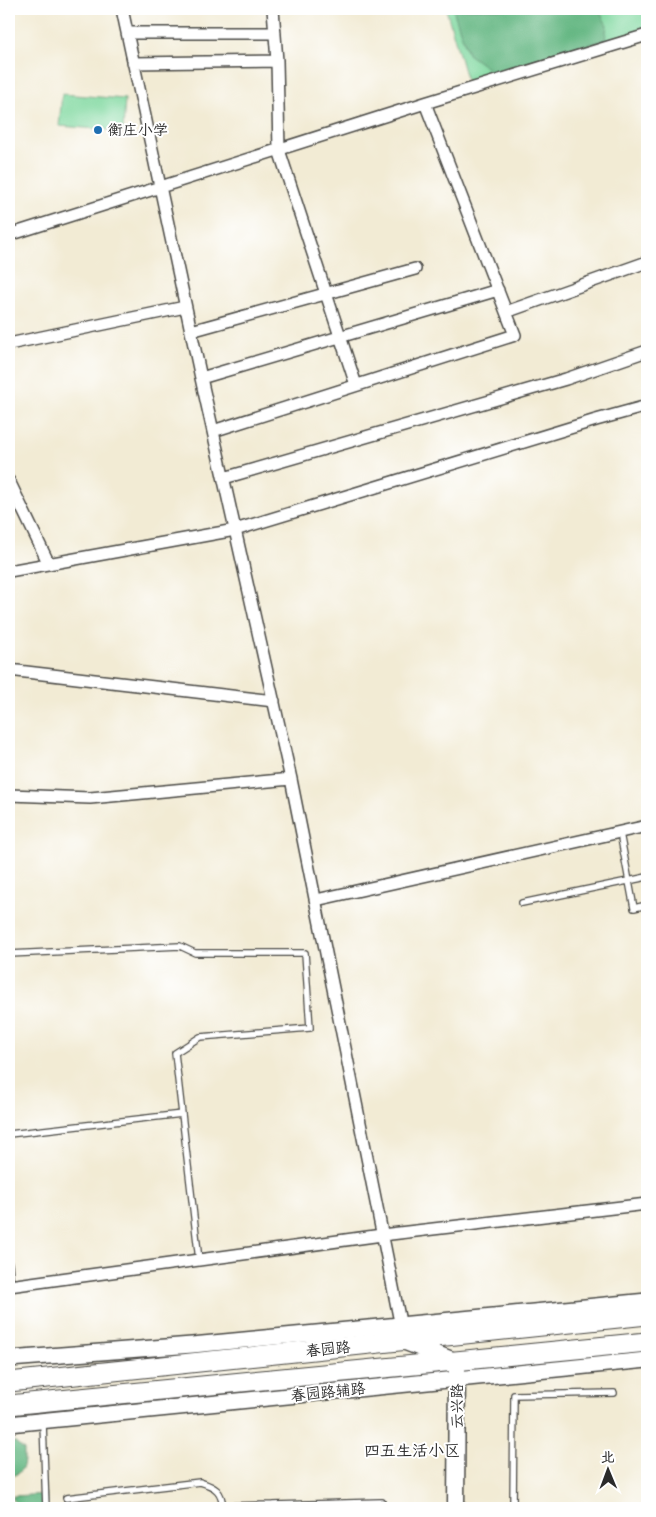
<svg xmlns="http://www.w3.org/2000/svg" width="656" height="1517" font-family="Kalam,'LXGW WenKai TC',sans-serif">
<style>
.green{fill:#7dd79d;stroke:#548164}
.forest{fill:#66b884;stroke:#487258}
.lines{fill:none;stroke-linecap:round;stroke-linejoin:round}
.service-casing{stroke:#494844;stroke-width:8}
.minor-casing{stroke:#494844;stroke-width:14}
.tertiary-casing{stroke:#494844;stroke-width:18}
.secondary-casing{stroke:#494844;stroke-width:19}
.primary-casing{stroke:#494844;stroke-width:21}
.service{stroke:#fff;stroke-width:5.5}
.minor{stroke:#fff;stroke-width:11}
.tertiary{stroke:#fff;stroke-width:15}
.secondary{stroke:#fff;stroke-width:16}
.primary{stroke:#fff;stroke-width:19}
.poi-dot{fill:#1f6fb2;stroke:#fff;stroke-width:2}
.labels{text-anchor:middle;stroke-width:4;stroke-linejoin:round;paint-order:stroke}
.poi-label{font-size:15px;fill:#2b2b2b;stroke:#fff;text-anchor:start}
.street-label{font-size:15px;fill:#2b2b2b;stroke:#fff}
.neighbourhood-label{font-size:16px;fill:#2b2b2b;stroke:#fff}
</style>
<rect width="100%" height="100%" fill="#fff"/>
<filter id="ink" filterUnits="userSpaceOnUse"><feTurbulence type="fractalNoise" baseFrequency=".02" numOctaves="2"/><feDisplacementMap in="SourceGraphic" scale="10" xChannelSelector="R" yChannelSelector="G"/><feConvolveMatrix kernelMatrix="1 2 1 2 8 2 1 2 1" color-interpolation-filters="sRGB"/></filter>
<filter id="wash" filterUnits="userSpaceOnUse"><feTurbulence type="fractalNoise" baseFrequency=".0096" numOctaves="4" result="noise"/><feDisplacementMap in="SourceGraphic" scale="20" xChannelSelector="R" yChannelSelector="G"/><feGaussianBlur stdDeviation="1.12" result="paint"/><feColorMatrix in="noise" values="0 0 0 0 0 0 0 0 0 0 0 0 0 0 0 0 0 1.4 0 .05"/><feComposite in="paint" operator="in"/></filter>
<g filter="url(#wash)">
<rect width="100%" height="100%" fill="#f2ebd4"/>
<path class="green" d="M446,9H647V35L469,89Z
M62,94L125,99L123,131L59,126Z"/>
<path class="forest" d="M453,9H598L607,25L605,40L493,72L468,54Z
M14,1442L24,1450C24,1466 25,1471 9,1478V1443Z
M46,1494V1508H17L16,1502L13,1501V1496Z"/>
</g>
<g filter="url(#ink)">
<g class="lines">
<g class="service-casing">
<path id="service" d="M620,833L634,908L647,905
M522,903L647,877
M9,954L180,946L195,953H305L310,1028L200,1037L175,1053L182,1114L9,1134
M182,1114L199,1260
M9,1264L11,1286
M43,1423L46,1508
M66,1498L200,1482C216,1487 222,1491 223,1508
M223,1506L273,1505
M273,1508V1505L382,1502V1508
M513,1508L514,1395L614,1393"/>
</g>
<g class="minor-casing">
<path id="minor" d="M122,9L201,378L291,779L402,1332
M273,9L277,61L279,150L356,385
M127,33H275
M133,63L277,61
M9,235L425,103L647,35
M506,312L647,262
M191,331L415,269
M9,344L185,307
M201,378L498,290
M213,431L515,335L425,103
M224,478L566,379L647,351
M9,481L49,564
M9,571L235,530L596,420L647,406
M9,670L274,701
M9,795L90,798L291,779
M316,900L647,826
M9,1286L382,1235L647,1204"/>
</g>
<g class="tertiary-casing">
<path id="tertiary" d="M9,1359L192,1345L647,1301
M9,1424L647,1360"/>
</g>
<g class="secondary-casing">
<path id="secondary" d="M403,1341L457,1362L456,1508"/>
</g>
<g class="primary-casing">
<path id="primary" d="M9,1382L647,1315
M9,1405L647,1342"/>
</g>
<use href="#service" class="service"/>
<use href="#minor" class="minor"/>
<use href="#tertiary" class="tertiary"/>
<use href="#secondary" class="secondary"/>
<use href="#primary" class="primary"/>
</g>
</g>
<circle class="poi-dot" cx="98" cy="130" r="5"/>
<g class="labels">
<g class="poi-label">
<text x="108" y="135">衡庄小学</text>
</g>
<g class="street-label">
<text transform="translate(328 1349) rotate(-6)" y="5">春园路</text>
<text transform="translate(328 1392) rotate(-6)" y="5">春园路辅路</text>
<text transform="translate(457 1406) rotate(-90)" y="5">云兴路</text>
</g>
<g class="neighbourhood-label">
<text x="412" y="1456">四五生活小区</text>
</g>
</g>
<rect width="656" height="1517" fill="none" stroke="#fff" stroke-width="30"/>
<g transform="translate(608 1470) rotate(359)" stroke="#ffffff" stroke-width="4" paint-order="stroke">
<path d="M0-4L9 19L0 12L-9 19Z" fill="#2b2b2b"/>
<text y="-8" font-size="14" font-weight="bold" text-anchor="middle" fill="#2b2b2b">北</text>
</g>
</svg>
